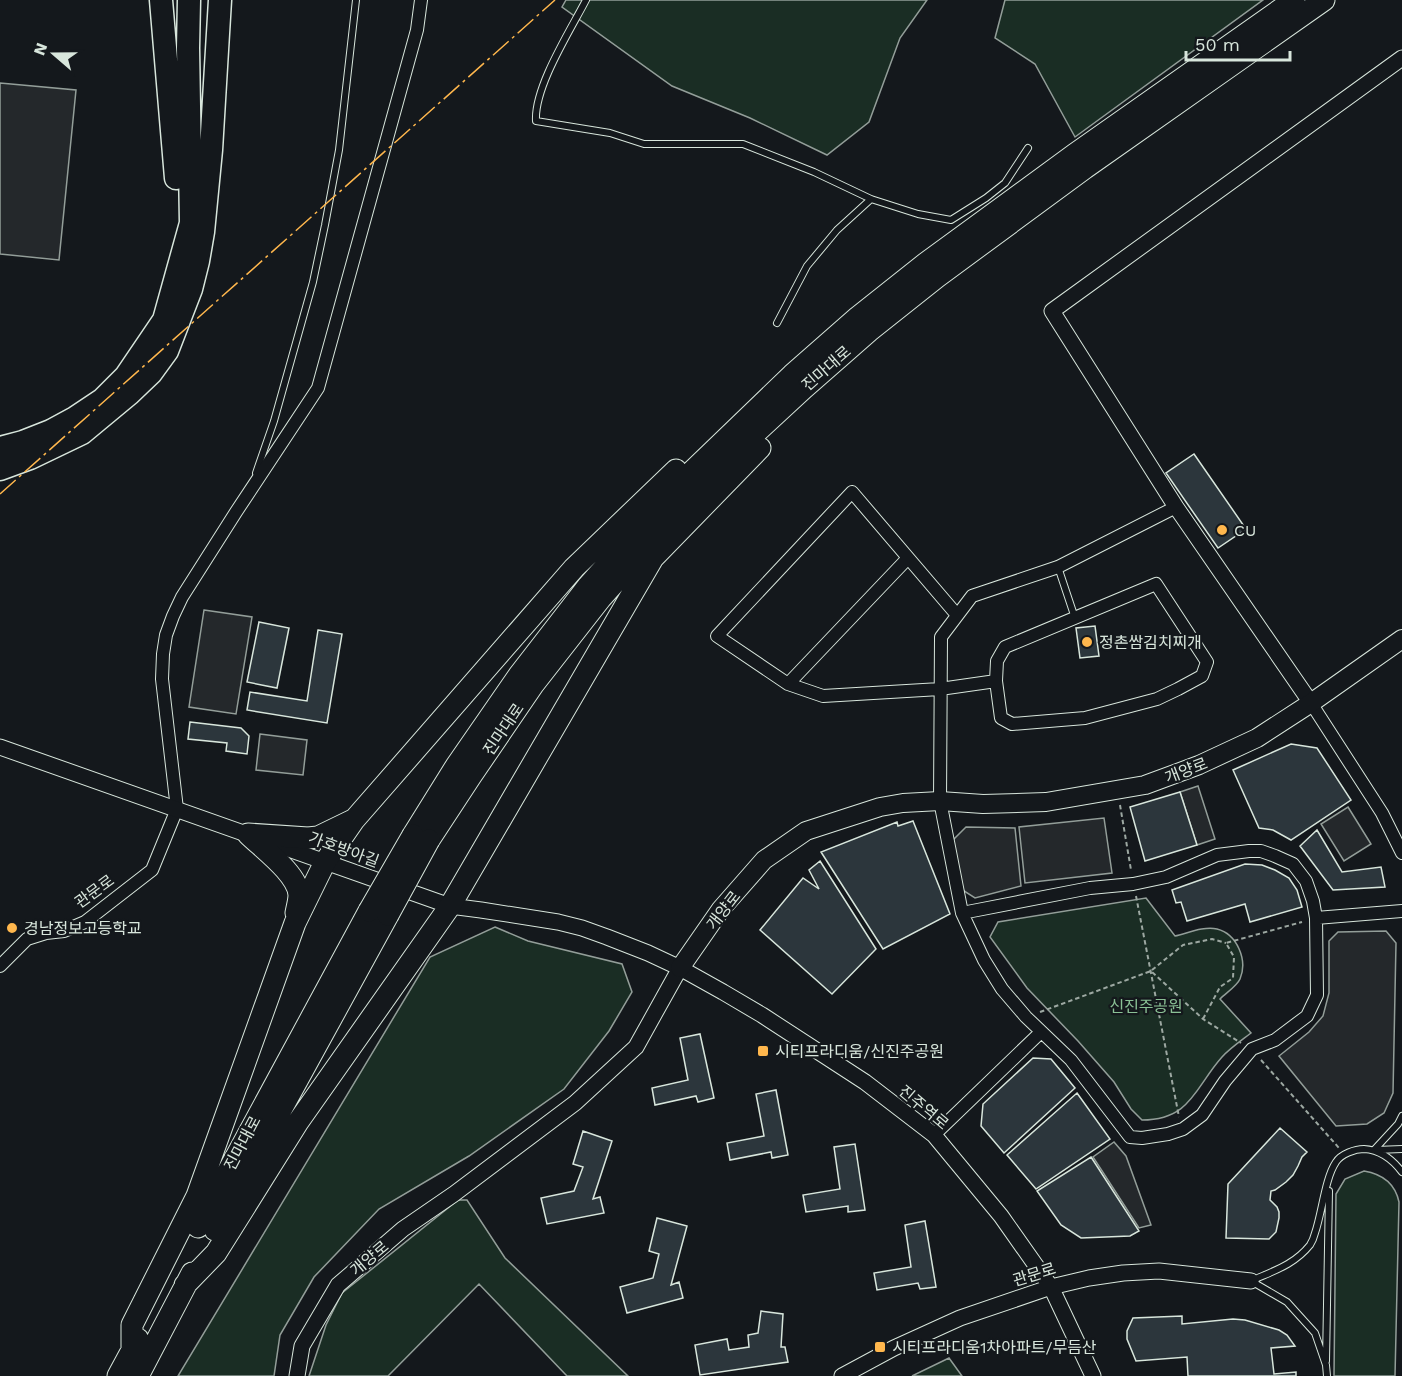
<svg xmlns="http://www.w3.org/2000/svg" width="1402" height="1376" font-family="'Work Sans','Noto Sans KR',sans-serif">
<style>
.green{fill:#1a2d24;stroke:#939e99;stroke-width:1.5}
.parking{fill:#24282b;stroke:#939e99;stroke-width:1.5}
.building{fill:#2c363c;stroke:#d8e6dc;stroke-width:1.5}
.lines{fill:none;stroke-linecap:round;stroke-linejoin:round}
.service-casing{stroke:#d8e6dc;stroke-width:8}
.minor-casing{stroke:#d8e6dc;stroke-width:14}
.tertiary-casing{stroke:#d8e6dc;stroke-width:17}
.secondary-casing{stroke:#d8e6dc;stroke-width:20}
.trunk-casing{stroke:#d8e6dc;stroke-width:23}
.motorway-casing{stroke:#d8e6dc;stroke-width:25}
.path{stroke:#9da8a2;stroke-width:2;stroke-dasharray:4.5 3;stroke-linecap:butt}
.service{stroke:#14181c;stroke-width:6}
.minor{stroke:#14181c;stroke-width:12}
.tertiary{stroke:#14181c;stroke-width:15}
.secondary{stroke:#14181c;stroke-width:18}
.trunk{stroke:#14181c;stroke-width:21}
.motorway{stroke:#14181c;stroke-width:22}
.trunk-bridge-casing{stroke:#d8e6dc;stroke-width:23;stroke-linecap:butt}
.trunk-bridge{stroke:#14181c;stroke-width:21}
.power{stroke:#ffb74d;stroke-width:1.5;stroke-dasharray:21 4.5 3 4.5;stroke-linecap:butt}
.poi-dot{fill:#ffb74d;stroke:#14181c;stroke-width:2}
.labels{text-anchor:middle;stroke-width:4.5;stroke-linejoin:round;paint-order:stroke}
.street-label{font-size:16px;fill:#d8e6dc;stroke:#14181c}
.poi-label{font-size:16px;fill:#d8e6dc;stroke:#14181c;text-anchor:start}
.park-label{font-size:16px;fill:#8ac095;stroke:#14181c}
</style>
<rect width="100%" height="100%" fill="#14181c"/>
<path class="green" d="M566,0H927L900,38L869,122L827,155L750,118L672,86L562,7Z
M1005,0H1263L1075,137L1035,64L995,38Z
M1146,898L1175,936C1188,933 1204,926 1217,929C1237,934 1248,960 1240,979C1237,986 1226,993 1220,999L1251,1033C1242,1040 1230,1048 1222,1057C1195,1087 1191,1120 1142,1120L1131,1109L1114,1082L1078,1041L1027,988L990,937L998,922Z
M495,927L528,941L622,964L632,992L609,1031L564,1089L469,1156L379,1209L314,1277L280,1335L274,1376H178L430,957Z
M1364,1171C1382,1174 1395,1183 1399,1202L1395,1376H1334L1336,1194L1345,1179Z
M458,1200H467L505,1258L628,1376H567L479,1284L388,1376H309L326,1325L342,1293Z
M949,1358L962,1376H912Z"/>
<path class="parking" d="M0,83L76,90L59,260L0,254Z
M204,610L252,617L236,714L189,707Z
M260,734L307,740L303,775L256,770Z
M1198,786L1215,839L1197,845L1180,792Z
M1348,807L1371,844L1344,861L1321,824Z
M1104,818L1112,873L1025,883L1019,827Z
M966,827L1015,828L1021,886L975,898L961,889L952,841Z
M1386,931L1396,943L1393,1093L1384,1113L1367,1124L1336,1126L1279,1056L1309,1032L1323,1016L1329,993V941L1338,932Z
M1114,1142L1126,1156L1151,1225L1139,1228L1093,1157Z"/>
<path class="building" d="M1194,454L1246,529L1218,548L1166,473Z
M259,622L289,628L277,688L247,682Z
M1095,626L1099,656L1080,658L1076,628Z
M318,630L342,634L327,723L247,710L250,692L307,701Z
M190,722L241,728L249,736L247,754L226,751L227,743L188,739Z
M1291,744L1317,748L1351,800L1291,840L1273,830L1259,828L1233,770Z
M1180,792L1197,845L1145,861L1130,807Z
M913,821L950,914L883,949L821,852L897,822L898,826Z
M1317,830L1342,872L1381,867L1385,887L1333,890L1300,846Z
M820,861L876,949L832,994L760,930L803,878L819,889L809,870Z
M1245,864L1262,865L1275,870L1289,878L1297,890L1302,907L1250,922L1245,904L1187,921L1181,902L1176,903L1172,890Z
M700,1034L714,1098L698,1102L696,1096L655,1105L652,1088L688,1080L680,1038Z
M1033,1058L1051,1059L1075,1088L1004,1153L981,1126L983,1104Z
M776,1090L788,1155L772,1158L771,1152L730,1160L727,1143L764,1136L756,1094Z
M1077,1093L1110,1139L1036,1189L1007,1155Z
M1280,1128L1307,1152L1302,1157L1298,1166L1293,1175L1286,1182L1275,1190L1271,1191L1270,1200L1277,1207L1279,1212V1218L1276,1232L1269,1239L1226,1238L1228,1184Z
M583,1131L612,1141L593,1199L600,1197L604,1213L547,1224L541,1198L574,1191L583,1167L573,1164Z
M855,1144L865,1210L848,1212V1206L806,1212L803,1195L840,1189L834,1147Z
M1091,1157L1139,1231L1130,1236L1081,1238L1061,1225L1037,1191Z
M657,1218L687,1226L671,1285L679,1282L683,1298L627,1313L620,1287L653,1278L659,1254L649,1251Z
M925,1221L936,1287L920,1289L918,1283L877,1290L874,1273L911,1267L905,1225Z
M761,1311L783,1314L781,1347H785L788,1362L700,1375L695,1345L727,1339L729,1350L749,1347L748,1335L758,1333Z
M1182,1316V1324L1233,1319L1245,1320L1279,1330L1287,1335L1295,1346L1271,1348L1274,1374L1296,1372V1376H1188L1187,1357L1136,1361L1127,1339V1331L1133,1318Z"/>
<g class="lines">
<g class="service-casing">
<path id="service" d="M586,0C570,31 534,87 536,121L610,133L644,144H743L814,172L871,199L918,214L951,220L986,198L1005,183L1028,148
M777,323L807,266L837,230L871,199
M256,473L274,421L313,282L325,225L339,150L356,0
M1058,567L1075,618
M1374,1150L1398,1124L1402,1116
M1376,1150L1402,1149
M1326,1361L1329,1191
M1327,1376L1326,1365L1315,1333L1287,1302L1251,1281C1273,1271 1294,1265 1310,1245C1312,1242 1314,1237 1315,1233C1322,1213 1325,1178 1336,1162C1341,1154 1355,1149 1364,1149C1380,1150 1393,1160 1402,1172"/>
</g>
<g class="minor-casing">
<path id="minor" d="M957,615L852,492L717,636L788,684L823,696L940,689L996,681L997,661L1005,647L1156,584L1207,662L1202,676L1178,689L1157,699L1085,718L1012,724L1001,718L996,681
M788,684L908,558
M1311,703L1382,813L1402,853
M962,913L1090,888L1133,884L1166,877L1217,855L1249,851H1261L1275,856L1293,864L1306,881L1313,901L1316,918L1317,995L1307,1016L1275,1040L1252,1049L1225,1081L1202,1115L1183,1129L1168,1134L1142,1138L1130,1137L1071,1060L1026,1017L1002,989L984,960L962,913L940,801L941,637L972,596L1058,567L1176,507
M1316,918L1402,911
M0,966L27,939L46,933L64,931L85,922L152,870L177,809L162,679L163,654L166,635L173,616L182,597L236,512L318,388L417,30L421,0
M934,1135L1041,1032"/>
</g>
<g class="tertiary-casing">
<path id="tertiary" d="M1311,703L1176,507L1052,311L1402,58
M0,747L450,906L481,910L558,922L582,928L607,937L648,953L680,968L723,992L762,1015L865,1082L934,1135L1001,1216L1051,1287L1093,1376
M297,1376L302,1346L338,1285L403,1229L454,1194L575,1103L636,1047L680,968
M842,1376L894,1348L960,1318L1051,1287L1089,1278L1123,1273L1159,1271L1251,1281"/>
</g>
<g class="secondary-casing">
<path id="secondary" d="M680,968L721,909L764,860L806,831L880,807L903,803L940,801L983,804L1046,802L1145,785L1199,765L1257,738L1311,703L1402,639"/>
</g>
<g class="trunk-casing">
<path id="trunk" d="M413,835L456,766L519,675L588,586L682,481L792,375L858,317L926,263L1075,154L1294,0
M429,840L471,776L533,685L601,598L695,493L750,438L804,388L869,331L937,277L1085,168L1324,0
M296,913C297,907 299,901 299,895C298,874 262,848 248,834L308,838L318,837L353,820
M198,1227L369,911
M215,1230L388,915
M185,1285L216,1253L298,1122L450,906L653,558L760,448
M132,1350V1325L197,1196L295,923L325,862L354,820L574,568L676,470
M118,1376L138,1339
M138,1376L192,1273"/>
</g>
<g class="motorway-casing">
<path id="motorway" d="M161,0L176,178
M0,448L23,442L51,431L75,418L102,400L126,376L164,320L191,223L188,48L189,0
M0,469L30,458L82,433L129,394L151,373L167,351L191,289L198,261L203,232L211,150L220,0"/>
</g>
<path class="path" d="M1120,805L1131,870
M1136,896L1179,1117
M1152,970L1183,945L1212,939L1226,943
M1040,1012L1151,971L1203,1019L1241,1043
M1203,1019L1220,987L1233,978L1234,957L1226,943L1302,922
M1261,1060L1339,1148"/>
<use href="#service" class="service"/>
<use href="#minor" class="minor"/>
<use href="#tertiary" class="tertiary"/>
<use href="#secondary" class="secondary"/>
<use href="#trunk" class="trunk"/>
<use href="#motorway" class="motorway"/>
<g class="trunk-bridge-casing">
<path id="trunk-bridge" d="M369,911L413,835
M388,915L429,840"/>
</g>
<use href="#trunk-bridge" class="trunk-bridge"/>
<path class="power" d="M0,494L555,0"/>
</g>
<g class="poi-dot">
<circle cx="1222" cy="530" r="6"/>
<circle cx="1087" cy="642" r="6"/>
<circle cx="12" cy="928" r="6"/>
<rect x="757" y="1045" width="12" height="12" rx="3"/>
<rect x="874" y="1341" width="12" height="12" rx="3"/>
</g>
<g class="labels">
<g class="street-label">
<text transform="translate(826 368) rotate(-41)" y="6">진마대로</text>
<text transform="translate(503 729) rotate(-56)" y="6">진마대로</text>
<text transform="translate(1186 770) rotate(-21)" y="6">개양로</text>
<text transform="translate(344 849) rotate(20)" y="6">가호방아길</text>
<text transform="translate(94 891) rotate(-36)" y="6">관문로</text>
<text transform="translate(723 910) rotate(-52)" y="6">개양로</text>
<text transform="translate(924 1107) rotate(40)" y="6">진주역로</text>
<text transform="translate(242 1143) rotate(-62)" y="6">진마대로</text>
<text transform="translate(369 1258) rotate(-40)" y="6">개양로</text>
<text transform="translate(1034 1274) rotate(-17)" y="6">관문로</text>
</g>
<g class="poi-label">
<text x="1234" y="536">CU</text>
<text x="1099" y="648">정촌쌈김치찌개</text>
<text x="24" y="934">경남정보고등학교</text>
<text x="775" y="1057">시티프라디움/신진주공원</text>
<text x="892" y="1353">시티프라디움1차아파트/무듬산</text>
</g>
<g class="park-label">
<text x="1146" y="1012">신진주공원</text>
</g>
</g>
<g transform="translate(54 54) rotate(290)" stroke="#14181c" stroke-width="4.5" paint-order="stroke">
<path d="M0-4.5L10 22L0 15L-10 22Z" fill="#d8e6dc"/>
<text y="-9" font-size="16" font-weight="bold" text-anchor="middle" fill="#d8e6dc">N</text>
</g>
<path d="M1186 51v9h104v-9" fill="none" stroke="#d8e6dc" stroke-width="3"/>
<text x="1195" y="51" font-size="18" fill="#d8e6dc" stroke="#14181c" stroke-width="4.5" paint-order="stroke">50 m</text>
</svg>
